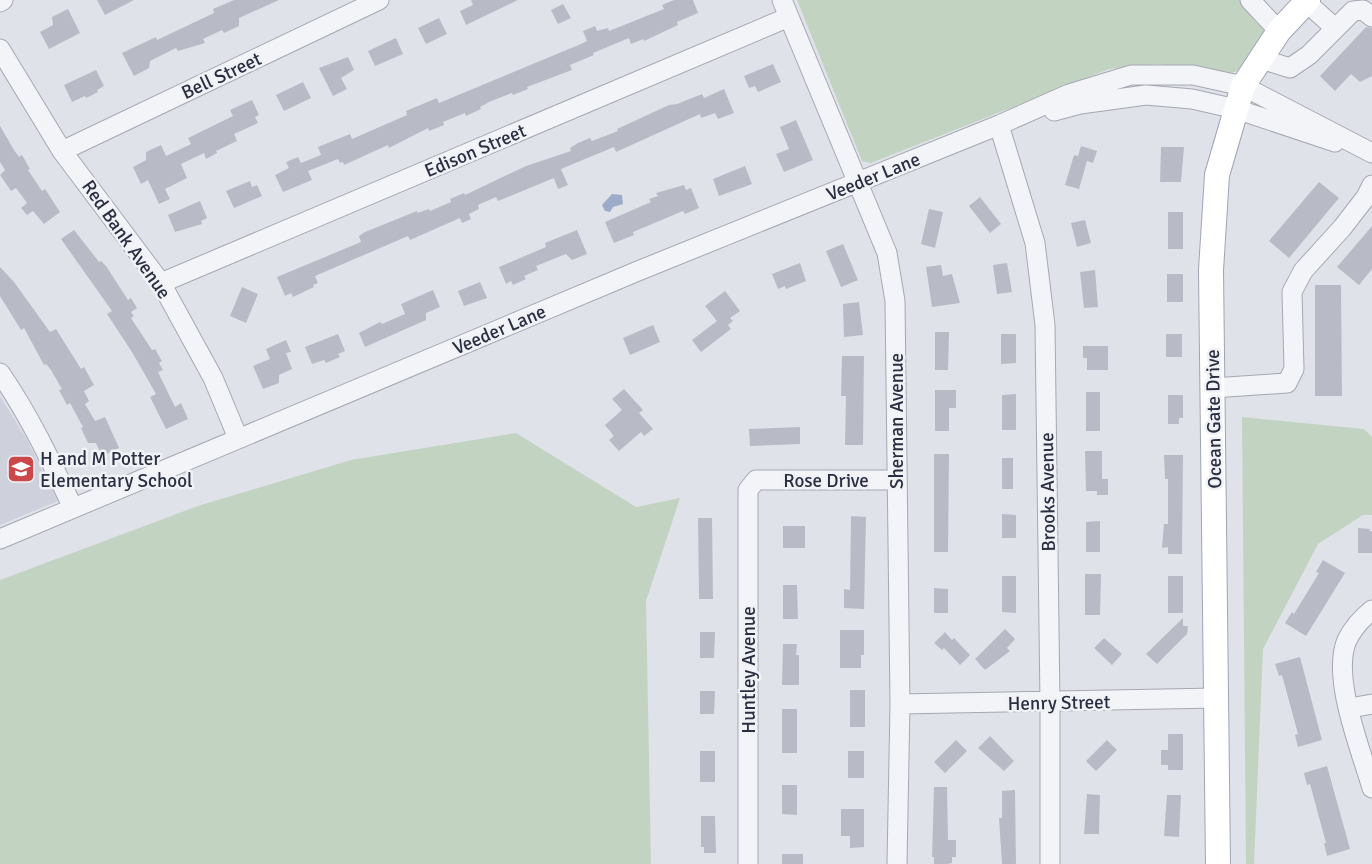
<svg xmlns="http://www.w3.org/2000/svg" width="1372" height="864" font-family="Signika,sans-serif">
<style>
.built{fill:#ced1db}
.green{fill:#c3d3c1}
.water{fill:#9cabc8}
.building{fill:#b8bbc6}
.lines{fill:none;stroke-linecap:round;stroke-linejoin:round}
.minor-casing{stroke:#a5a8b3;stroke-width:21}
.major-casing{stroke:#a0a5b4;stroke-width:26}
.minor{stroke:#f3f4f7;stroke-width:19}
.major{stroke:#fff;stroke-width:24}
.labels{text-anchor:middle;stroke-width:5;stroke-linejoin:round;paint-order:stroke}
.street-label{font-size:19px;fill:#292e40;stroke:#f0f2f6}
.poi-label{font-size:19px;fill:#292e40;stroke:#f0f2f6;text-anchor:start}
</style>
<rect width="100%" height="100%" fill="#e0e2e9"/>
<path class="built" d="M0,396L26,438L58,501L0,525Z"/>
<path class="green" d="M797,0H1242L1254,20L1264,30L1265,35C1255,52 1248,71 1227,74L1158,64L1109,69L871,163L862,161Z
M1242,417L1364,429L1372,437V515H1363L1318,544L1263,649L1254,864H1246Z
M516,433L636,507L680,498L646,601L651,864H0V580L198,506L351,460Z"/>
<path class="water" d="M612,194L622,195L623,204L613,207L610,212L605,211L602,205Z"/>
<path class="building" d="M97,0H134L105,15Z
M234,0H279L239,18V26L224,33L222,30L203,39L205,43L178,51L176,48L150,61L149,68L134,76L122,53L156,37L157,40L214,13L213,9Z
M471,0H518L466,25L460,11L473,5Z
M674,0H693L698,13L677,22L678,25L644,41L643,39L631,44L629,38L593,53L594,55L570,65L572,70L527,87L528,89L513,95L512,93L489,102L480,107L481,109L466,116L465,113L443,122L444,125L429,131L428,128L389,148L388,145L344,165L343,162L340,163L338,159L308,171L312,180L283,192L275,175L289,168L286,162L298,157L301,163L321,155L318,147L350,134L352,139L407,115L406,111L437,98L439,103L581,44L587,41L583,31L595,26L597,31L608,28L609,31L664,9L662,5Z
M563,4L571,18L558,24L551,10Z
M68,9L80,33L49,49L40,32L53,25L52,17Z
M439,18L447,34L426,44L418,28Z
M1366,27L1372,28V76L1360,82L1351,74L1335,91L1320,76Z
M396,38L403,54L375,66L368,51Z
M348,57L354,70L341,78L347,89L333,96L319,68Z
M773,64L781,82L758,92L755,86L749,88L744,76Z
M96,70L104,86L97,90L98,92L86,98L85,96L72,102L64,85Z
M303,82L311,98L284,111L276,95Z
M724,89L734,113L718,119L715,113L701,118L700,114L616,152L614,147L561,169L568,185L558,189L554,178L498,201L496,197L478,205L479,209L469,214L471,219L462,223L460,218L410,240L408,236L315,276L318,283L313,285L314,287L293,297L291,293L285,296L277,277L361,242L359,236L365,232L417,211V213L429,209L430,211L451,202L450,199L464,193L465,195L526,166L571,151L570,148L578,143L590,138L592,141L618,131L617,129L669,105L677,104L702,94L704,98Z
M252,100L259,115L255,117L258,123L234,134L237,141L216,151L217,153L206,159L204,153L181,164L187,178L165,189L170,199L159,204L148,180L141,184L133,167L146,160V152L161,145L166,156L191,144L188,138L233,116L230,110Z
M796,120L813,160L784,172L776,154L789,149L780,127Z
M0,126L14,150L19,157L22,155L30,169L28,170L42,191L45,189L60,212L44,224L33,211L27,215L21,208L27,203L16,188L11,191L0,175L5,170L0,162Z
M1081,146L1097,151L1093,163L1087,161L1079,189L1065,185L1074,155L1078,156Z
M1161,147H1184L1181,182H1160Z
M745,166L752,184L719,196L713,179Z
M250,181L252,187L257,185L262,196L234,208L226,191Z
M1319,182L1339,198L1289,258L1269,241Z
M684,185L686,190L691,188L699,208L685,214L683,211L633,232L634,235L614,243L605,222L651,202L649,199L658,196L656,193Z
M980,197L1001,224L990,233L969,206Z
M200,201L207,218L201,221L202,224L175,232L168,215Z
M929,209L943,212L935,248L921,244Z
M1168,212H1183V249H1168Z
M1085,220L1091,243L1077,247L1071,223Z
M1372,226V269L1359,285L1337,267Z
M74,230L99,262L101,261L106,266L128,300L131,298L137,308L131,312L134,316L131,318L152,350L155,349L162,361L159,363L163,370L158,372L175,407L181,403L188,419L166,429L150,397L156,394L132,352L107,314L112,311L61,239Z
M577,230L587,254L572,260L566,254L536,266L538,270L524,276L526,279L513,285L511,281L506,284L499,267L546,247L545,243Z
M843,244L858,280L841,287L826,251Z
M800,263L806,281L786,289L785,286L778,289L772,274Z
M1007,263L1012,292L997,294L993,265Z
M941,265L943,276L952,274L960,303L932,307L926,267Z
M0,267L14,282L50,332L56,329L81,369L84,367L94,385L84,391L89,401L85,404L95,421L105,417L119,448L102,456L96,443H88L81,428L83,427L70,403L67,405L59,390L62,389L51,370L46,364L44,365L24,328L21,330L0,296Z
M1095,270L1098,307L1084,308L1080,272Z
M1167,274H1183V302H1167Z
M480,282L487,298L464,306L458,291Z
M1315,285H1341L1342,396H1315Z
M242,287L258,294L246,323L230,316Z
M433,290L440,307L426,313V320L365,347L359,333L380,322L382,324L405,314L401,304Z
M725,291L740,311L730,318L733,321L728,325L731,329L701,352L692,340L717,321L705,306Z
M859,302L863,335L844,337L843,304Z
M653,325L660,342L630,355L623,338Z
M935,332H949L948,370H935Z
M338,334L345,351L338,354L340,357L326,363L324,360L312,364L305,347Z
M1001,334H1016V363L1001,364Z
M1166,334H1182V357H1166Z
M286,340L291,352L286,353L292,369L279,375V383L263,389L253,366L270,359L266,349Z
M1083,346H1108V370H1087V358H1083Z
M842,356H864L863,445H845L846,396H841Z
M624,389L643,410L639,413L653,429L644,436L641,432L619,451L609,440L614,436L605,425L622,410L612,399Z
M935,390H956V408H949V431H935Z
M1086,392H1100V431H1086Z
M1016,394V430H1002V395Z
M1168,395H1183V418H1179V424H1168Z
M800,427V444L750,446L749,429Z
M1085,451H1102V479H1108V495H1097V491H1086Z
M934,454H949L948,552H934Z
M1164,455H1183L1182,554H1168V547L1162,548L1164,524H1168V479H1165Z
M1002,458H1013V489H1002Z
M1002,514L1016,515V538H1002Z
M851,516L866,517L864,609L844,608V589L850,590Z
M698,518H712L713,599H699Z
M1100,521V552H1086V522Z
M783,526H805V548H783Z
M1358,528L1370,529L1369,531H1372V553H1358Z
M1323,560L1345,573L1306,636L1285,623L1292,612L1294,614L1319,573L1316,572Z
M1085,574H1101L1100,615H1085Z
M1002,576H1016V613L1002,612Z
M1168,576H1183V613H1168Z
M783,585H797L798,619H783Z
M934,588L948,589V613H934Z
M1183,618V626H1188L1187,634L1157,664L1146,654Z
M1005,629L1015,639L1007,648L1010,651L985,670L975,659Z
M840,630H864V655H861V668H840Z
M700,632H715L714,658H700Z
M945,632L952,640L954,638L970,655L960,665L944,648L942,650L934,643Z
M1104,638L1122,654L1112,665L1094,648Z
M783,644H797L796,655H799V685H782Z
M1300,657L1322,740L1298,747L1295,735L1298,734L1282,675L1279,676L1275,664Z
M850,690H865V727H850Z
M700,691H715L714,714H700Z
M782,709H797V753H782Z
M1168,734H1183V770H1168V765H1161V750H1168Z
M990,736L1014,761L1004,771L978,748Z
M956,740L967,751L945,773L934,762Z
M1107,740L1117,750L1096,771L1086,761Z
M700,751H715V782H700Z
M848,751H864V778H848Z
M1327,766L1350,849L1327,856L1324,843H1326L1310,784L1307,785L1304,773Z
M782,785H797V815L782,814Z
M934,787H947L948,840H956V857H952V863L947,864H934V857H932Z
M1015,790L1016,864H1002L999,818H1002V791Z
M1087,794L1100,795L1099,834H1084Z
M1167,795H1181L1179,837L1164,836Z
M841,809H864V847L850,848V836H841Z
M701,816H715L716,853H704V847H701Z
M782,854H803V864H782Z"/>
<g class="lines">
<g class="minor-casing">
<path id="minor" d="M782,0L887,253L895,301L900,704L897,864
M1250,0L1279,31
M0,2L3,0
M1306,2L1335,28
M0,49L62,151L161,283L213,378L238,438
M1261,59L1290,68L1309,55L1353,11L1363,10L1372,17
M1054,111L1080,104L1146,95L1192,99L1236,109L1335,142
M999,125L1035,243L1045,325L1050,702V864
M62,151L379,0
M161,283L789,17
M0,373C29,415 51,461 73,508
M1212,388L1287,383L1294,369L1292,292L1303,271L1342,228L1366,197L1372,185
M0,539L638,271L999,125L1069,94L1131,75H1193L1243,86L1372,153
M1372,610C1362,618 1353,628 1347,640C1331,677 1361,750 1372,788
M900,704L1217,698
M1350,708L1372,704
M748,864V490L756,480H897"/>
</g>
<g class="major-casing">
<path id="major" d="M1218,864L1211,270L1217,175L1243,86L1279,31L1308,0"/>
</g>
<use href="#minor" class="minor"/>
<use href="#major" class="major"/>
</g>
<defs>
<g id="school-square" transform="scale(1.4375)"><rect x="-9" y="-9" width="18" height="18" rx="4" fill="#cc4748" stroke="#f0f2f6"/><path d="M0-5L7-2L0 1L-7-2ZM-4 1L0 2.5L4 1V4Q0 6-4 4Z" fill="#fff"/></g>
</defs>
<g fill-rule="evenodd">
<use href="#school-square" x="21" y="469"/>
</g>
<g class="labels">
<g class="street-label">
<text transform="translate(221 75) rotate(-25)" y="7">Bell Street</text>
<text transform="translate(475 150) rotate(-23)" y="7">Edison Street</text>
<text transform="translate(873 176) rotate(-22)" y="7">Veeder Lane</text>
<text transform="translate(127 239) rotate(55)" y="7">Red Bank Avenue</text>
<text transform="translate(499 329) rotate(-23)" y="7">Veeder Lane</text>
<text transform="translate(1213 419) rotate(-91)" y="7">Ocean Gate Drive</text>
<text transform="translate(896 421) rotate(-90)" y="7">Sherman Avenue</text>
<text x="826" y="487">Rose Drive</text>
<text transform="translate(1047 492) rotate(-91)" y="7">Brooks Avenue</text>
<text transform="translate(748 670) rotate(-90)" y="7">Huntley Avenue</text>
<text transform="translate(1059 702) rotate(-1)" y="7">Henry Street</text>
</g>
<g class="poi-label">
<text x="40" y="465">H and M Potter<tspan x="40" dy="22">Elementary School</tspan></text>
</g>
</g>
</svg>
